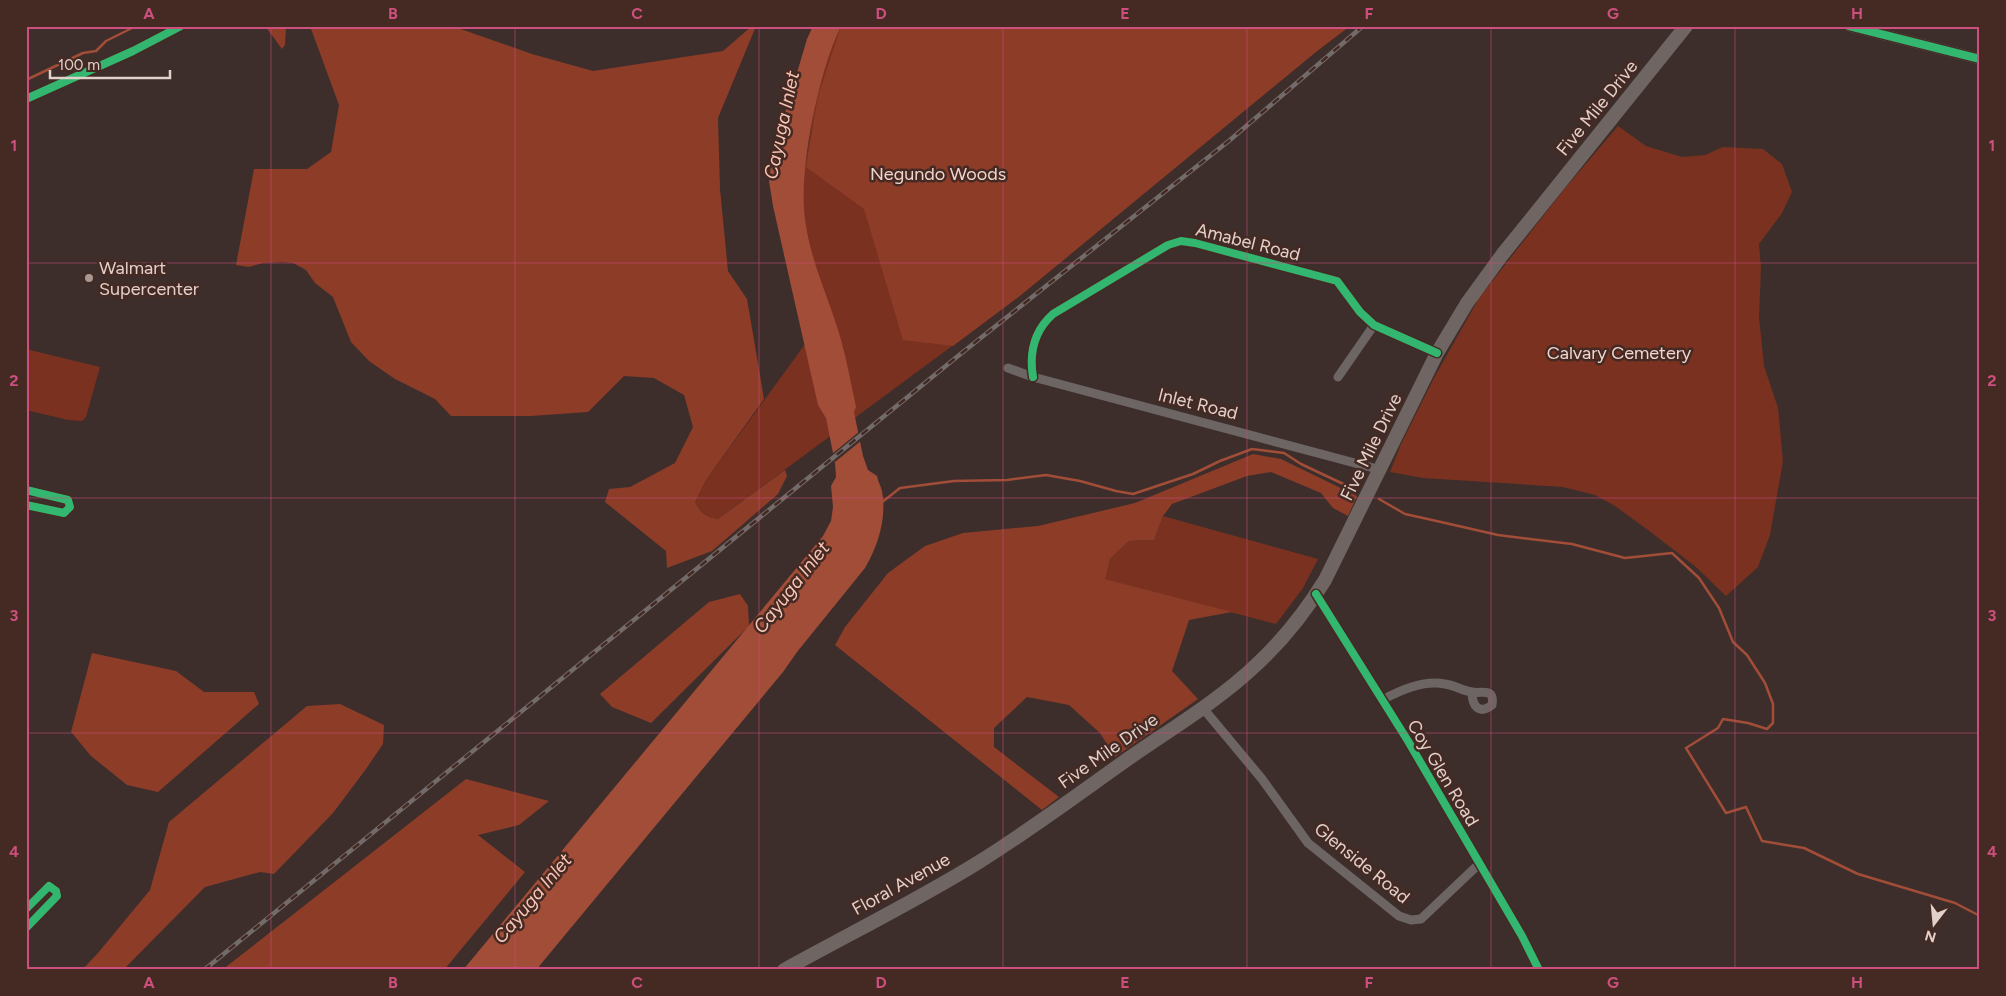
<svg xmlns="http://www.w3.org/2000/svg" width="2006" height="996" font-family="Figtree,sans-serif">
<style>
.green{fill:#7a3120}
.forest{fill:#8d3c28}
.water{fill:#a24d38}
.pier{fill:#3d2e2b}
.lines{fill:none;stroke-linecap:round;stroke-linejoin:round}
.stream{stroke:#a24d38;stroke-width:2.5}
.minor{stroke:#6c6564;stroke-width:9}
.tertiary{stroke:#6c6564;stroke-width:11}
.primary{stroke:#6f6562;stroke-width:14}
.rail-casing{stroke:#736b69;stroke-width:4.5}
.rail{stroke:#452a23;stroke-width:2.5;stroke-dasharray:8;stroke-linecap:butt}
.cycleway-casing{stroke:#452a23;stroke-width:11}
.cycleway{stroke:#33b770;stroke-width:8}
.grid{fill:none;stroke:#cc4f7d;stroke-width:1;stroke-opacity:0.55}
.poi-dot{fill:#a89793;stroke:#452a23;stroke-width:2}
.labels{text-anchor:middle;stroke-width:5;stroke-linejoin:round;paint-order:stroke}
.street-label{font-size:18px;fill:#e2d0cb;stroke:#452a23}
.park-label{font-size:18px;fill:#f0d5ce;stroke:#452a23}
.poi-label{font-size:18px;fill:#e2d0cb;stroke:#452a23;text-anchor:start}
.water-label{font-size:19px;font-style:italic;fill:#f9c5b7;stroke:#452a23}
.neatline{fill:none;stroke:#cc4f7d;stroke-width:2}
.grid-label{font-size:16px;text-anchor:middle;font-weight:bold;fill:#cc4f7d}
</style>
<rect width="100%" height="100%" fill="#3d2e2b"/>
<path class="green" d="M827,26H1350L1317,51L1021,295L718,519C705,517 701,513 695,502L706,480L819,325L794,236Z
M1618,126L1646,146L1682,157L1705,155L1723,147L1763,149L1782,164L1792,192L1782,213L1759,244L1761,268L1759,317L1764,366L1778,408L1783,461L1770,535L1758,567L1726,596L1696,567L1648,530L1615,506L1595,495L1563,487L1423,478L1390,472L1401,444L1434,378L1479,298L1566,187Z
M26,349L100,367L86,417L82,421L68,420L26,410Z
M1163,516L1318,559L1303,588L1276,624L1104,579L1110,559L1129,541L1154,540Z"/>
<path class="forest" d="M265,26H286L285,45L282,49Z
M310,26H452L532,54L593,71L723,51L752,26H756L718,118L720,189L728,271L747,299L764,399L706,480L695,502C701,513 705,517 718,519L785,470L787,476L778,494L712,551L667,568L666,551L605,502L609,489L630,487L675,463L693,427L684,395L654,378L624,376L588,412L531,416H451L435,399L395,379L369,361L351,342L333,297L315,283L306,270L293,263L283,262L263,263L249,267L236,265L254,169H307L331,152L339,105Z
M841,26H1350L1317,51L1021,295L953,346L903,340L864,209L806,167L818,96Z
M1253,454L1281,459L1357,496L1348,516L1333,508L1321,493L1271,472L1247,476L1172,504L1163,516L1154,540L1129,541L1110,559L1105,579L1232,612L1189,620L1172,671L1198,699L1115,757L1100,733L1069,705L1027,697L994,728V747L1059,797L1042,810L835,645L845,627L888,573L925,546L963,533L1038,526L1135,503Z
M740,594L748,606L749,626L651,723L612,707L600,694L709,602Z
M92,653L176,671L204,692H254L259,704L158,792L127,785L91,756L71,732Z
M340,704L384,725L383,744L366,769L333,813L274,874L260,872L205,887L123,970H82L98,953L150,890L169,822L307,706Z
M466,779L549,801L519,825L478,835L525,872L444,970H222Z"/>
<path class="water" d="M813,26H841C819,70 798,171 805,219C810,261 830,300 841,340C847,361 851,384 856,407L854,412L863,456L868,470L877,476C878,482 881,486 882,491C887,518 878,546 865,568L797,652L783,672L536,970H463L823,536L831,521L833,507L831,486L836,477L835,463L826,418L818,405L773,206L769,181L772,157L807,39Z"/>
<path class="pier" d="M860,431L862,440L835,462L832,454Z"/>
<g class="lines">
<path class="stream" d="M26,80L83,53L96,51L106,41L136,26
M1379,499L1405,514L1441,522L1498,535L1572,544L1625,558L1672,553L1699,578L1719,608L1733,642L1747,655L1765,683L1773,704V723L1767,729L1748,723L1723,719L1718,728L1686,748L1726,813L1746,807L1762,841L1804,848L1858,874L1955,903L1980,916
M881,503L900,488L954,481L1007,480L1046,475L1080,481L1116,491L1133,494L1193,474L1220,461L1252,449L1284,453L1301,464L1356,490"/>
<path class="minor" d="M26,99L133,51L181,26
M1008,368L1033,377L1381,470
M1033,377C1029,353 1034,331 1053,314L1168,245L1181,241L1195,243L1337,281L1360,312L1374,325L1437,353
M1338,377L1374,325
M26,490L68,500L70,507L64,513L26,505
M1316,594L1408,741L1522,936L1539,970
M1382,700C1401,690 1423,680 1445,684C1454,685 1463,691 1472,692C1482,694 1495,687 1492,705C1479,715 1472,706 1472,692
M1202,707L1262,779L1308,843L1399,916L1411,920L1421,919L1479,864
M26,909L49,886L56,891L57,896L26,928"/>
<path class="tertiary" d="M1849,26L1980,59"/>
<path class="primary" d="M784,970C849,934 916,901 979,862C1030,830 1077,795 1125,761C1169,730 1217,702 1256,665C1283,640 1306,611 1325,580L1437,353L1467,303L1502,255L1686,26"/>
<g class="rail-casing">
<path id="rail" d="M204,970L958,356L1230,140L1363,26"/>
</g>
<use href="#rail" class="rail"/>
<g class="cycleway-casing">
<path id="cycleway" d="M1849,26L1980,59
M26,99L133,51L181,26
M1033,377C1029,353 1034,331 1053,314L1168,245L1181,241L1195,243L1337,281L1360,312L1374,325L1437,353
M26,490L68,500L70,507L64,513L26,505
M1316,594L1408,741L1522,936L1539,970
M26,909L49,886L56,891L57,896L26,928"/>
</g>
<use href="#cycleway" class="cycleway"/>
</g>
<path class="grid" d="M271,26V970M515,26V970M759,26V970M1003,26V970M1247,26V970M1491,26V970M1735,26V970M26,263H1980M26,498H1980M26,733H1980"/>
<circle class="poi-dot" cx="89" cy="278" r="5"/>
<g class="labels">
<g class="street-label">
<text transform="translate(1597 108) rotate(-51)" y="6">Five Mile Drive</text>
<text transform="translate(1248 242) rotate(14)" y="6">Amabel Road</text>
<text transform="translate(1198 404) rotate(14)" y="6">Inlet Road</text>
<text transform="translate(1371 447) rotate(-64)" y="6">Five Mile Drive</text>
<text transform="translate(1108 751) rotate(-35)" y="6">Five Mile Drive</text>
<text transform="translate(1443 773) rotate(59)" y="6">Coy Glen Road</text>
<text transform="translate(1362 863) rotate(39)" y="6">Glenside Road</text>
<text transform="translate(901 884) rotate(-29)" y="6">Floral Avenue</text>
</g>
<g class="park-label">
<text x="938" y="180">Negundo Woods</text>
<text x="1619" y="359">Calvary Cemetery</text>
</g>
<g class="poi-label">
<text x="99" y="274">Walmart<tspan x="99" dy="21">Supercenter</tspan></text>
</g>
<g class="water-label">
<text transform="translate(781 125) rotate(-78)" y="7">Cayuga Inlet</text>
<text transform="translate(791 587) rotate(-52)" y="7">Cayuga Inlet</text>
<text transform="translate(532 898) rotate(-50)" y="7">Cayuga Inlet</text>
</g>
</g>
<rect width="2006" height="996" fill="none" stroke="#452a23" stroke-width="55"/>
<g transform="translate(1934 924) rotate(196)" stroke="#452a23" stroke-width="4" paint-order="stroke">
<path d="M0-4L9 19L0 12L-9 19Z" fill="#e2d0cb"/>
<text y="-8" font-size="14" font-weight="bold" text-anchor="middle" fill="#e2d0cb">N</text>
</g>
<path d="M50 70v8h120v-8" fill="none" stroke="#e2d0cb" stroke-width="2.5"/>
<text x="58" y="70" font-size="15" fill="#e2d0cb" stroke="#452a23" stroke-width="4" paint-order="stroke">100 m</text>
<rect x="28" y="28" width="1950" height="940" class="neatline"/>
<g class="grid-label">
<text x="149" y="19">A</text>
<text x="393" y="19">B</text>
<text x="637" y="19">C</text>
<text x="881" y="19">D</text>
<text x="1125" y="19">E</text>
<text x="1369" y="19">F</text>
<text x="1613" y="19">G</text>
<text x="1857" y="19">H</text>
<text x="14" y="151">1</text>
<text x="1992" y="151">1</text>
<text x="14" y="386">2</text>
<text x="1992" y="386">2</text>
<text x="14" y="621">3</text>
<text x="1992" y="621">3</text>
<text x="14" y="857">4</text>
<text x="1992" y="857">4</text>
<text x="149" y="988">A</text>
<text x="393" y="988">B</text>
<text x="637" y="988">C</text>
<text x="881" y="988">D</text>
<text x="1125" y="988">E</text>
<text x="1369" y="988">F</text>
<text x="1613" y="988">G</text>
<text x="1857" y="988">H</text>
</g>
</svg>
